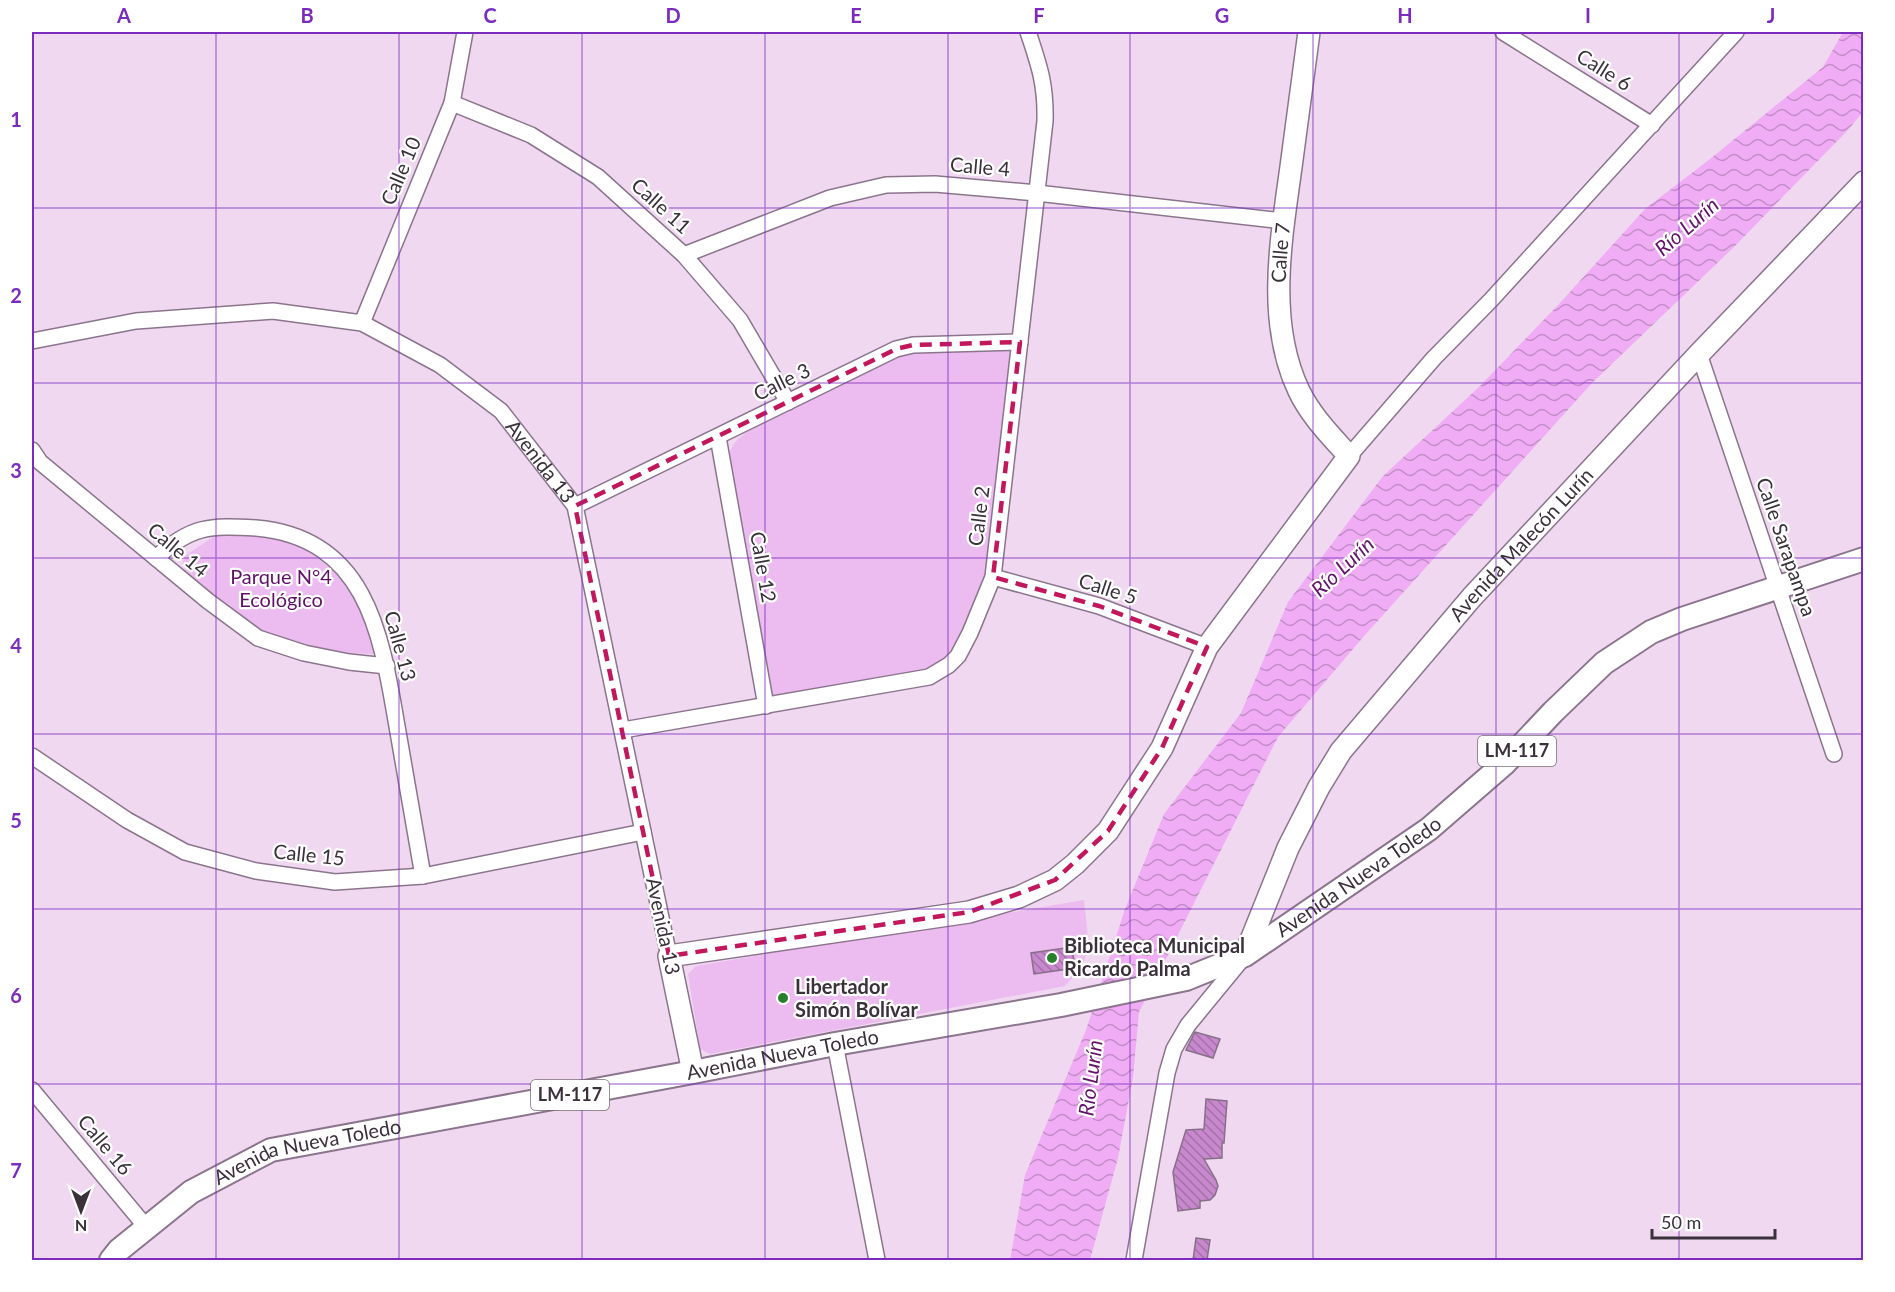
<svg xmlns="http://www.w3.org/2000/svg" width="1895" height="1292" font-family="Lato,sans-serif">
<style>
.park{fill:#ecbbef}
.water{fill:url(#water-waves)}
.building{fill:url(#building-back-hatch);stroke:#867087;stroke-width:1.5}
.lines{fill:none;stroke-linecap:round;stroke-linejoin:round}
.street-casing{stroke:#8b758d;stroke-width:18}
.secondary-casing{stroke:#8b758d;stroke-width:24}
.primary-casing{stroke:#8b758d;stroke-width:26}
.street{stroke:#fff;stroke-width:15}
.secondary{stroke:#fff;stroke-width:21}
.primary{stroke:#fff;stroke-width:22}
.marked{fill:none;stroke:#c2185b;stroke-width:4.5;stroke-dasharray:12 8;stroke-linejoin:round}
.grid{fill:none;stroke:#7b2cbf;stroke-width:1.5;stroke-opacity:0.55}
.poi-dot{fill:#287f2e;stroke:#fff;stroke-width:2}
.labels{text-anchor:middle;stroke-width:4.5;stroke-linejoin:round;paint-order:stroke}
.shield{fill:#fff;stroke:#756f76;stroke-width:1.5}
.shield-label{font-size:18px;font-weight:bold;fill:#3a313b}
.street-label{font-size:20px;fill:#3a313b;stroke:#fff}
.park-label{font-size:20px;fill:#601067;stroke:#fff}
.poi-label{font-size:20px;font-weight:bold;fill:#3a313b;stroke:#fff;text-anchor:start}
.water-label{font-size:21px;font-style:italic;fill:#63146a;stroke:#fff}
.neatline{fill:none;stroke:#7b2cbf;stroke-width:2}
.grid-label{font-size:20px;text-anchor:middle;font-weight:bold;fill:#7b2cbf}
</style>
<defs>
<pattern id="water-waves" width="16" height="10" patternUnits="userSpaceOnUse" patternTransform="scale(1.5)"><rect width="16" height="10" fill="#f0adf5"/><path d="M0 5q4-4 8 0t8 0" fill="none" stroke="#c38dc8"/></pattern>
<pattern id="building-back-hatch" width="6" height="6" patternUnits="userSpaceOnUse" patternTransform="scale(1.5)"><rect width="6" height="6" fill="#c888cd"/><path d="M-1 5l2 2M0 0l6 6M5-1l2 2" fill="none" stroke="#a370a8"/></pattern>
</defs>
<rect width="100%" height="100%" fill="#f0d8f1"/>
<path class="park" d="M1015,346L985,579L962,640L953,653L930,671L773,698L728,459C732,443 738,438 751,429L897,355L910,352Z
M219,533C233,533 250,531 265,534C312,545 350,579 369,623C373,633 374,644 377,654L333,653L286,641L252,627L185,571C182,565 182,562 185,556Z
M1084,900C1085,915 1091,944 1085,958C1081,969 1073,977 1065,986L710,1054L700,1049L688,974L696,966Z"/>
<path class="water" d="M1843,32H1863V112L1848,130L1733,248L1592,383L1365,635L1278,737L1139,1012L1133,1077L1118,1158L1090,1260H1010L1025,1175L1086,1030L1125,909L1164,814L1241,713L1288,602L1383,476L1479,387L1559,304L1645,209L1710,159L1823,67Z"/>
<path class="building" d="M1072,947L1075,968L1034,974L1031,953Z
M1195,1032L1220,1039L1213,1058L1186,1050Z
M1206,1099L1227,1101L1224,1143H1222V1158L1204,1159L1216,1180L1218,1186L1215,1195L1210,1200L1200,1201V1208L1178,1211L1173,1172L1186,1130L1204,1129Z
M1196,1238L1210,1240L1207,1260H1193Z"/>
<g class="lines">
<g class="street-casing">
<g id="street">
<path d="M1503,32L1652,125"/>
<path d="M452,103L531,135L598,177L684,255L740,320L788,402"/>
<path d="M684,255L830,198L886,185L935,184L1037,193L1283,221"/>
<path d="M362,323L452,103L465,32"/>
<path id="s1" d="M32,341L136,321L273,311L362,323L440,365L501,411L575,506L669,956"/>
<path d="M1699,354L1834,754"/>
<path d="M718,437L766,706"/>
<path d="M32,450L40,462L208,601L258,638L304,653L349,662L387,666"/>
<path d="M1349,456L1434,358L1491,300L1736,32"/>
<path d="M575,506L896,349L913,345L1020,342"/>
<path d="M156,558C190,526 210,525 256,528C370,538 382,640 398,732C406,780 415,828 423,876"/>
<path d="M993,577L1099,606L1207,647"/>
<path d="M623,730L929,677L949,665L958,656L970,633L993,577L1045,121C1046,84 1039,65 1028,32"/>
<path d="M32,756L127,820L185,852L256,871L335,882L423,876L643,832"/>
<path d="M835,1044L877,1260"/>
<path d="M32,1090L147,1228"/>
<path d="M1134,1260L1167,1073L1174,1049L1188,1025L1243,958"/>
</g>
</g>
<g class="secondary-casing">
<g id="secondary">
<path id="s2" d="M1245,955L1288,848L1319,787L1341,751L1472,597L1699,354L1864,182"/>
<path id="s3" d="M693,1072L669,956L969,912L1019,897L1055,880L1075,864L1108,831L1162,748L1207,647L1349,456C1331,436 1311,416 1299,391C1266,322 1281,240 1291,167C1297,122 1303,77 1309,32"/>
</g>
</g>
<g class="primary-casing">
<g id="primary">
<path id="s4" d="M111,1260L119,1250L191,1192L271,1150L693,1072L835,1044L1061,1005L1186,979L1245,955L1429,829L1504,764L1553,712L1604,663L1651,632L1682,619L1864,559"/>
</g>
</g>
<use href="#street" class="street"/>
<use href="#secondary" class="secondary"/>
<use href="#primary" class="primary"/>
</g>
<path class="marked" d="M1020,342L993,577L1099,606L1207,647L1162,748L1108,831L1055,880L969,912L669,956L575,506L896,349L913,345Z"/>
<path class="grid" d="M216,32V1260M399,32V1260M582,32V1260M765,32V1260M948,32V1260M1130,32V1260M1313,32V1260M1496,32V1260M1679,32V1260M32,208H1864M32,383H1864M32,558H1864M32,734H1864M32,909H1864M32,1084H1864"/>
<g class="poi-dot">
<circle cx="1052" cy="958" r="6"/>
<circle cx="783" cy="998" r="6"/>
</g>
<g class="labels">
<g class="shield">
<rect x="1478" y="736" width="78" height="30" rx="4.5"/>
<rect x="531" y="1080" width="78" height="30" rx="4.5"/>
</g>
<g class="shield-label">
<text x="1517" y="757">LM-117</text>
<text x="570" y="1101">LM-117</text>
</g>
<g class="street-label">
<text transform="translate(1604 70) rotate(32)" y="7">Calle 6</text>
<text transform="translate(980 167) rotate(5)" y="7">Calle 4</text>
<text transform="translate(401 171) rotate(-67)" y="7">Calle 10</text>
<text transform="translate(661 206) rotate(42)" y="7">Calle 11</text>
<text dy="7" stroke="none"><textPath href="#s3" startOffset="1257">Calle 7</textPath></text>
<text transform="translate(782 382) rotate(-26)" y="7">Calle 3</text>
<text dy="7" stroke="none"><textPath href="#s1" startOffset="562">Avenida 13</textPath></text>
<text transform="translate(979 516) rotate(-83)" y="7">Calle 2</text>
<text dy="7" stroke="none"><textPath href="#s2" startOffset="500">Avenida Malecón Lurín</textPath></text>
<text transform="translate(1786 547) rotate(71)" y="7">Calle Sarapampa</text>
<text transform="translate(178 550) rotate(40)" y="7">Calle 14</text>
<text transform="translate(763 567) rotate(80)" y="7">Calle 12</text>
<text transform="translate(1108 589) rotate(18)" y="7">Calle 5</text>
<text transform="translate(400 646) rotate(75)" y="7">Calle 13</text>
<text transform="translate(309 855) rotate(6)" y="7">Calle 15</text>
<text dy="7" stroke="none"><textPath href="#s4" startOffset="1328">Avenida Nueva Toledo</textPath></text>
<text transform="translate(663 926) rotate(78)" y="7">Avenida 13</text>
<text dy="7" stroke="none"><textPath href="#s4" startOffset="716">Avenida Nueva Toledo</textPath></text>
<text transform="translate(105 1145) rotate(50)" y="7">Calle 16</text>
<text dy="7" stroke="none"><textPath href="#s4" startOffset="230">Avenida Nueva Toledo</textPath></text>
</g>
<g class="park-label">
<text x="281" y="584">Parque N°4<tspan x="281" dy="23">Ecológico</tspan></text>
</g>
<g class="poi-label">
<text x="1064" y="953">Biblioteca Municipal<tspan x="1064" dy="23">Ricardo Palma</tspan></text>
<text x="795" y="994">Libertador<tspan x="795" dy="23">Simón Bolívar</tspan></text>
</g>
<g class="water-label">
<text transform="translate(1687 227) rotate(-41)" y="7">Río Lurín</text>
<text transform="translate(1343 567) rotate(-43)" y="7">Río Lurín</text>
<text transform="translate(1091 1078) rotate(-83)" y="7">Río Lurín</text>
</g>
</g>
<rect width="1895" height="1292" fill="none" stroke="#ffffff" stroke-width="66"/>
<g transform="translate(81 1211) rotate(180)" stroke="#ffffff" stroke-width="4.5" paint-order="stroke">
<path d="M0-4.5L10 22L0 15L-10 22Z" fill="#3a313b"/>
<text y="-9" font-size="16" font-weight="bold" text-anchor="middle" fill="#3a313b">N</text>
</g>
<path d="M1652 1229v9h123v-9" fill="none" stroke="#3a313b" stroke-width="3"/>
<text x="1661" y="1229" font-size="18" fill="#3a313b" stroke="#ffffff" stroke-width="4.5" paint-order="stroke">50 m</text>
<rect x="33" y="33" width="1829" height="1226" class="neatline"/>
<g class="grid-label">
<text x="124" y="23">A</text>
<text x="307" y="23">B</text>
<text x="490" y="23">C</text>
<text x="673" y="23">D</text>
<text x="856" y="23">E</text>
<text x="1039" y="23">F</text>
<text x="1222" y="23">G</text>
<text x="1405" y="23">H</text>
<text x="1588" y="23">I</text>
<text x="1771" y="23">J</text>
<text x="16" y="127">1</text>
<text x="16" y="303">2</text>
<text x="16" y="478">3</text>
<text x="16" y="653">4</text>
<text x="16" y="828">5</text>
<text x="16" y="1003">6</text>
<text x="16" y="1178">7</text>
</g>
</svg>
